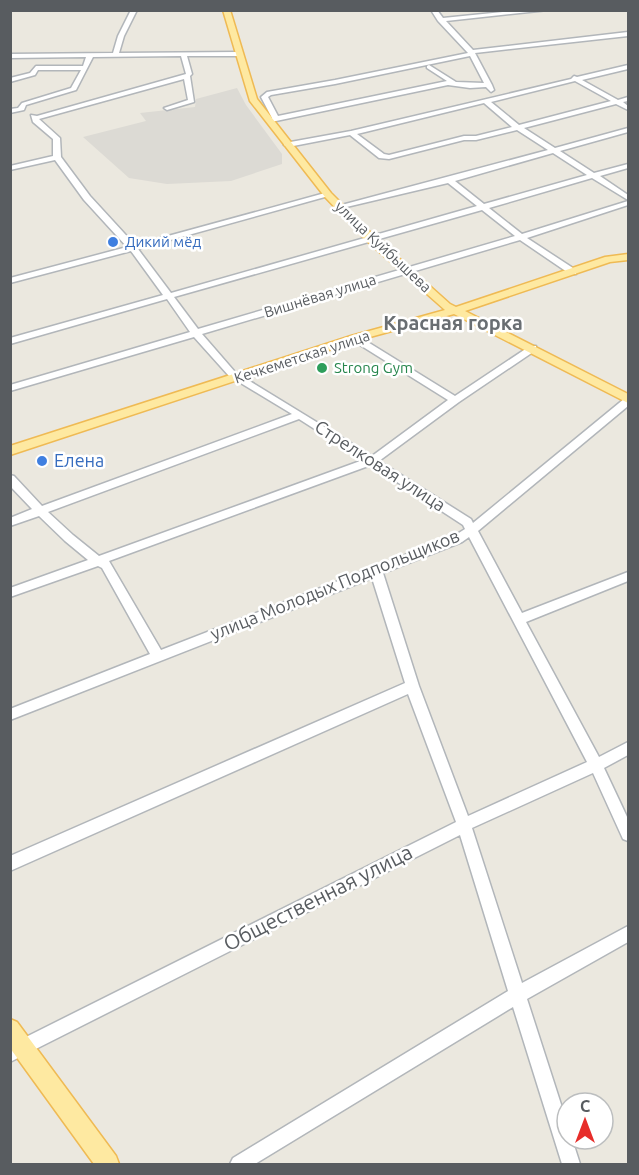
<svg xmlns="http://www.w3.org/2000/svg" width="639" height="1175" font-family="Ubuntu,sans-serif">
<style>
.industrial{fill:#dcdad4}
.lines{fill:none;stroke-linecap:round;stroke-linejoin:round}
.minor-casing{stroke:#b2b6ba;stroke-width:3}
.major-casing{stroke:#efba54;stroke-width:3}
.minor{fill:#fff;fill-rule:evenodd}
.major{fill:#fee9a1;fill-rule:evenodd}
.shop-dot{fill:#3f7fe0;stroke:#fff;stroke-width:2}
.leisure-dot{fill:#2e9e5b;stroke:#fff;stroke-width:2}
.labels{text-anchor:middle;stroke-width:5;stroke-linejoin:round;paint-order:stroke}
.far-shop-label{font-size:15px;fill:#366cbe;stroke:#fff;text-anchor:start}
.far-street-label{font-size:15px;fill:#585c60;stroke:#fff}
.far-leisure-label{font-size:15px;fill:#27864d;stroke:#fff;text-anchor:start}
.shop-label{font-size:18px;fill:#366cbe;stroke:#fff;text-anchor:start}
.street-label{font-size:18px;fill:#585c60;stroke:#fff}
.far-district-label{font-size:20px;font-weight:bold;fill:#696e72;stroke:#fff}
.near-street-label{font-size:21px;fill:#585c60;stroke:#fff}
</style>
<rect width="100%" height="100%" fill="#ebe8df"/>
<path class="industrial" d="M237,88L246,105L282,154V164L231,181L167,184L129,178L83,137L146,121L140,113L195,107L196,99Z"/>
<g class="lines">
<g class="minor-casing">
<path id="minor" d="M131,10H137L124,36L119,53L238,52L241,54L238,56H187L192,74L190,76L194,102L167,110L164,108L188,100L184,79L39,119L60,138L61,157L90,196L135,245L325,193L332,195L138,249L171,293L477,206L448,183L338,209L334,207L548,150L517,130L476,140H464L389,159L379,158L350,135L288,147L284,145L285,143L351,131L571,79L574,76L577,77L628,65V69L582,80L618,100L628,97V101L623,102L628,106V110L616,104L524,128L555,148L628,128V132L560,151L594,173L628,164V168L600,176L628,195V200L592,178L489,208L522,234L628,201V205L527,238L576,270V274H570L520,240L202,334L235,372L372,456L448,400L352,340V336H358L455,396L530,346H536V350L459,402L379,461L471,519L473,523L624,399L628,398V406L478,531L522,613L628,572V581L526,622L599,757L628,742V755L604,768L628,819V841L623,839L593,773L472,828L522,983L628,926V942L527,999L567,1123V1139H572L580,1164H562L513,1007L255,1164H230L233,1158L508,991L460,835L10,1062V1045L456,822L408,694L10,871V856L405,683L372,578L10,720V709L150,654L102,568L98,566L10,597V588L88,560L65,541L39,516L10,526V518L32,509L10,486V475L14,476L42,506L292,414L229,376L194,337L10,391V385L190,332L167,299L10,344V338L163,295L131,251L10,283V278L127,247L84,200L55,160L10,170V166L53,156V139L33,122L31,115L37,116L186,74L181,56L93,57L76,90L26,105L24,110L10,113V109L18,108L22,103L71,88L81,70H38L35,75L10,82V78L30,73L36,66H83L86,57L10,58V54L113,53L118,36ZM575,81L611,101L519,125L491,102ZM484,103L512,127L476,136H464L389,155L384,154L357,134ZM553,153L587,175L484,204L455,181ZM482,210L515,236L198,329L174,297ZM299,419L363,460L99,556L73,535L48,512ZM371,465L463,525L465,529L454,536L161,650L109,561ZM469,537L587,762L468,816L419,686L383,573L462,542Z
M431,10H437L443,18L523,10H548L446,21L473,50L628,32V36L475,53L492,85L494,90L491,92L486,87L470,88L448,85L276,121L270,122L267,120L272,118L261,97L267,92L335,80L468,53L438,21ZM470,56L484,83L456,82L429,65L427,66V68L447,81L278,116L268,97L271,95L335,84Z"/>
</g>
<g class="major-casing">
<path id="major" d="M223,10H230L257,99L331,193L374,236L450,304L456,307L605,257L628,254V260L610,262L465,311L628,394V403L454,314L359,340L10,455V446L351,336L445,310L366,240L325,197L250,101Z
M10,1019L17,1022L116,1156L119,1164H94L10,1048Z"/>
</g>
<use href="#minor" class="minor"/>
<use href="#major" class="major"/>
</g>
<g class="shop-dot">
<circle cx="113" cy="242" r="6"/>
<circle cx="42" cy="461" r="6"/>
</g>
<circle class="leisure-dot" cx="322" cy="368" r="6"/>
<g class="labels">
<g class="far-shop-label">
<text x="125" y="247">Дикий мёд</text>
</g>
<g class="far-street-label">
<text transform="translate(383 247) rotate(43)" y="5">улица Куйбышева</text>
<text transform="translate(320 296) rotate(-17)" y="5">Вишнёвая улица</text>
<text transform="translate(302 357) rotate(-18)" y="5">Кечкеметская улица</text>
</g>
<g class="far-leisure-label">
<text x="334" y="373">Strong Gym</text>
</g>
<g class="shop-label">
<text x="54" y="467">Елена</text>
</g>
<g class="street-label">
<text transform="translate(380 466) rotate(33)" y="6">Стрелковая улица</text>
<text transform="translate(335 585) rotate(-22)" y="6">улица Молодых Подпольщиков</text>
</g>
<g class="far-district-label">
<text x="453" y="330">Красная горка</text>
</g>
<g class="near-street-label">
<text transform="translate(318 898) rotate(-27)" y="7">Общественная улица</text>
</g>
</g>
<rect width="639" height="1175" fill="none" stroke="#585c60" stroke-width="24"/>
<g transform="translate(585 1121)"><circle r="28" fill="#ffffff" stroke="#bcbebf" stroke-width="1.5"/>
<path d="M0-4.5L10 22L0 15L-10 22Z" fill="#e72d2a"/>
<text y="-9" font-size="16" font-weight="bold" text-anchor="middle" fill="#585c60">С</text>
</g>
</svg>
